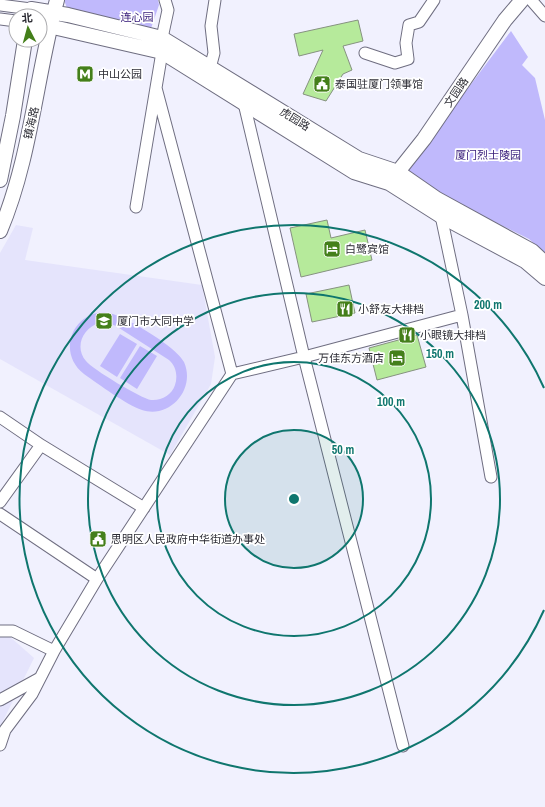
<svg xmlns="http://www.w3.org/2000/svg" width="545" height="807" font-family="'Archivo Narrow','Noto Sans SC',sans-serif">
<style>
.built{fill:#e5e4fc}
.green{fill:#c0b9fc;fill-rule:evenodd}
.building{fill:#b6ea9b;stroke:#869280}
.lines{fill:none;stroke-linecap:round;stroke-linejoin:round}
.minor-casing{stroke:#6f6e81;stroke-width:13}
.major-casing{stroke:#6f6e81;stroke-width:16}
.minor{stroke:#fff;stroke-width:11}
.major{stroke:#fff;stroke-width:14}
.ring{fill:none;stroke:#0f766e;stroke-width:2}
.labels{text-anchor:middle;stroke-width:3.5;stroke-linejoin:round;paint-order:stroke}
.park-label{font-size:11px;fill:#371c7a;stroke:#fff}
.poi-label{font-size:11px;fill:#2d2d35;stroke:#fff;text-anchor:start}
.street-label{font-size:11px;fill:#2d2d35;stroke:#fff}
.centre{fill:#0f766e;stroke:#fff;stroke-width:2}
.ring-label{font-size:12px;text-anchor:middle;font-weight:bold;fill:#0f766e;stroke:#fff;stroke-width:3.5;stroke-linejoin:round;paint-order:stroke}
</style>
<rect width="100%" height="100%" fill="#f1f1fe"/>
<path class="built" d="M16,225L33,228L25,260L202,285L215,357L211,384L170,455L0,359V253Z
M9,636L34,658L0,727V637Z"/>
<path class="green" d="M64,0H158L159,5L148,37L71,19Z
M511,31L528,57L522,65L535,78L545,120V253L529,239L402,176Z
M103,312C120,312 177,347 184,362C196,389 170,419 142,410C125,404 100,385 84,374C58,354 70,315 103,312ZM99,323H108L116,326L169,360C176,366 178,376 175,385C172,395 161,401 151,400C142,399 92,369 86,361C74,347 83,328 99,323Z
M120,334L137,344L117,377L100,366Z
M140,346L157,356L137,389L120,378Z"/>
<path class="building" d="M358,20L363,41L343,46L352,70L343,74L326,101L303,94L323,50L299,56L294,34Z
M327,220L331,238L365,230L372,260L301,277L290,228Z
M349,285L355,313L312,322L306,294Z
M417,335L426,367L377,380L369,348Z"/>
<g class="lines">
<g class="minor-casing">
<path id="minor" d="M531,0L545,16
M0,5L31,9
M0,19L16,21
M162,38L168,10L165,0
M365,53L395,63L408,59L406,43L409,25L419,22L434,0
M210,68L214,53L211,26L215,0
M156,88L232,374
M243,99L304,357L462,315L440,211
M136,207L162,52
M462,315L491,477
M0,417L41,445L0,502
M41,445L144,508
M0,514L97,579L54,651
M97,579L232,374L304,357L403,746
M0,631H13L54,651L32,694L5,730L0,745
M0,700L40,678"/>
</g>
<g class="major-casing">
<path id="major" d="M31,9L68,15L162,38L359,159L398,172L437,199L532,251L545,263
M40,24L162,52L354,172L389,183L441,216L525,261L545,278
M393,178L424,139L505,20L522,0
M0,180L13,116L25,40
M0,231C31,158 36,76 57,0"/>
</g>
<use href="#minor" class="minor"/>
<use href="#major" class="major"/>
</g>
<circle cx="294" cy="499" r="69" fill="#0f766e" fill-opacity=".12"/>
<g class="ring">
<circle cx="294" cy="499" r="69"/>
<circle cx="294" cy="499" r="137"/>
<circle cx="294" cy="499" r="206"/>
<path d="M544 610A274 274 0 1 1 544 388"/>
</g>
<defs>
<g id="metro-square" transform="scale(0.9)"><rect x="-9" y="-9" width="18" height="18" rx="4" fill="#447f1a" stroke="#fff"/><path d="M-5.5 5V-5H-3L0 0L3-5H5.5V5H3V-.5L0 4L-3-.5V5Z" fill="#fff"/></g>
<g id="civic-square" transform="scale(0.9)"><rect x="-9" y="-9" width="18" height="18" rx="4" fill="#447f1a" stroke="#fff"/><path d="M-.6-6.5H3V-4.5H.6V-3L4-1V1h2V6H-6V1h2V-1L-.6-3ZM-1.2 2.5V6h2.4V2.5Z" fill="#fff"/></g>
<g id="hotel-square" transform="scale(0.9)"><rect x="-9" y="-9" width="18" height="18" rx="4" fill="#447f1a" stroke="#fff"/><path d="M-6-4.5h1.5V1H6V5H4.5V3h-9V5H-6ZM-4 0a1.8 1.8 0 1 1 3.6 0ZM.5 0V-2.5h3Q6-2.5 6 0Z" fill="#fff"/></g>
<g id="restaurant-square" transform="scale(0.9)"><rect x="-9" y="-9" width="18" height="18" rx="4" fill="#447f1a" stroke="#fff"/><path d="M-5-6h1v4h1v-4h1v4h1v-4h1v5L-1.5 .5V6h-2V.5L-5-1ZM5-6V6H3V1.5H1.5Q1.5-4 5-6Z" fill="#fff"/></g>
<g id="school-square" transform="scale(0.9)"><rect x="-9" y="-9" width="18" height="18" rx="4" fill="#447f1a" stroke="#fff"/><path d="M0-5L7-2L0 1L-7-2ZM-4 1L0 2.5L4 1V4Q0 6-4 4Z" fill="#fff"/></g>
</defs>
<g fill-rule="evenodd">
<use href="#metro-square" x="85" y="74"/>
<use href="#civic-square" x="322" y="84"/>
<use href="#hotel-square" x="332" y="249"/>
<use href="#restaurant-square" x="345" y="309"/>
<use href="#school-square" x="104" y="321"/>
<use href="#restaurant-square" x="407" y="335"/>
<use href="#hotel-square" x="397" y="358"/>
<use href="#civic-square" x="98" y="539"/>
</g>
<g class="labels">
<g class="park-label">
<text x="137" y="21">连心园</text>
<text x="488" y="159">厦门烈士陵园</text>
</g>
<g class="poi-label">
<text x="98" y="78">中山公园</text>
<text x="335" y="88">泰国驻厦门领事馆</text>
<text x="345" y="253">白鹭宾馆</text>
<text x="358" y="313">小舒友大排档</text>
<text x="117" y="325">厦门市大同中学</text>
<text x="420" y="339">小眼镜大排档</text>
<text x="384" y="362" text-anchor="end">万佳东方酒店</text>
<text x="111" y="543">思明区人民政府中华街道办事处</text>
</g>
<g class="street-label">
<text transform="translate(456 92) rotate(-56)" y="4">文园路</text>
<text transform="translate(295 119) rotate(32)" y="4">虎园路</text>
<text transform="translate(31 123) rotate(-77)" y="4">镇海路</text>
</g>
</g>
<circle cx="294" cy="499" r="6" class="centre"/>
<g class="ring-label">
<text x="488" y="309">200 m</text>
<text x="440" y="358">150 m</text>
<text x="391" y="406">100 m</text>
<text x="343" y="454">50 m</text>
</g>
<g transform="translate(28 28) rotate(354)"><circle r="19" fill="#ffffff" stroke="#ababae"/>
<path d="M0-3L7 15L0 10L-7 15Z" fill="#447f1a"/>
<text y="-6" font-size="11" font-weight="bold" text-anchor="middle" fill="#2d2d35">北</text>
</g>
</svg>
